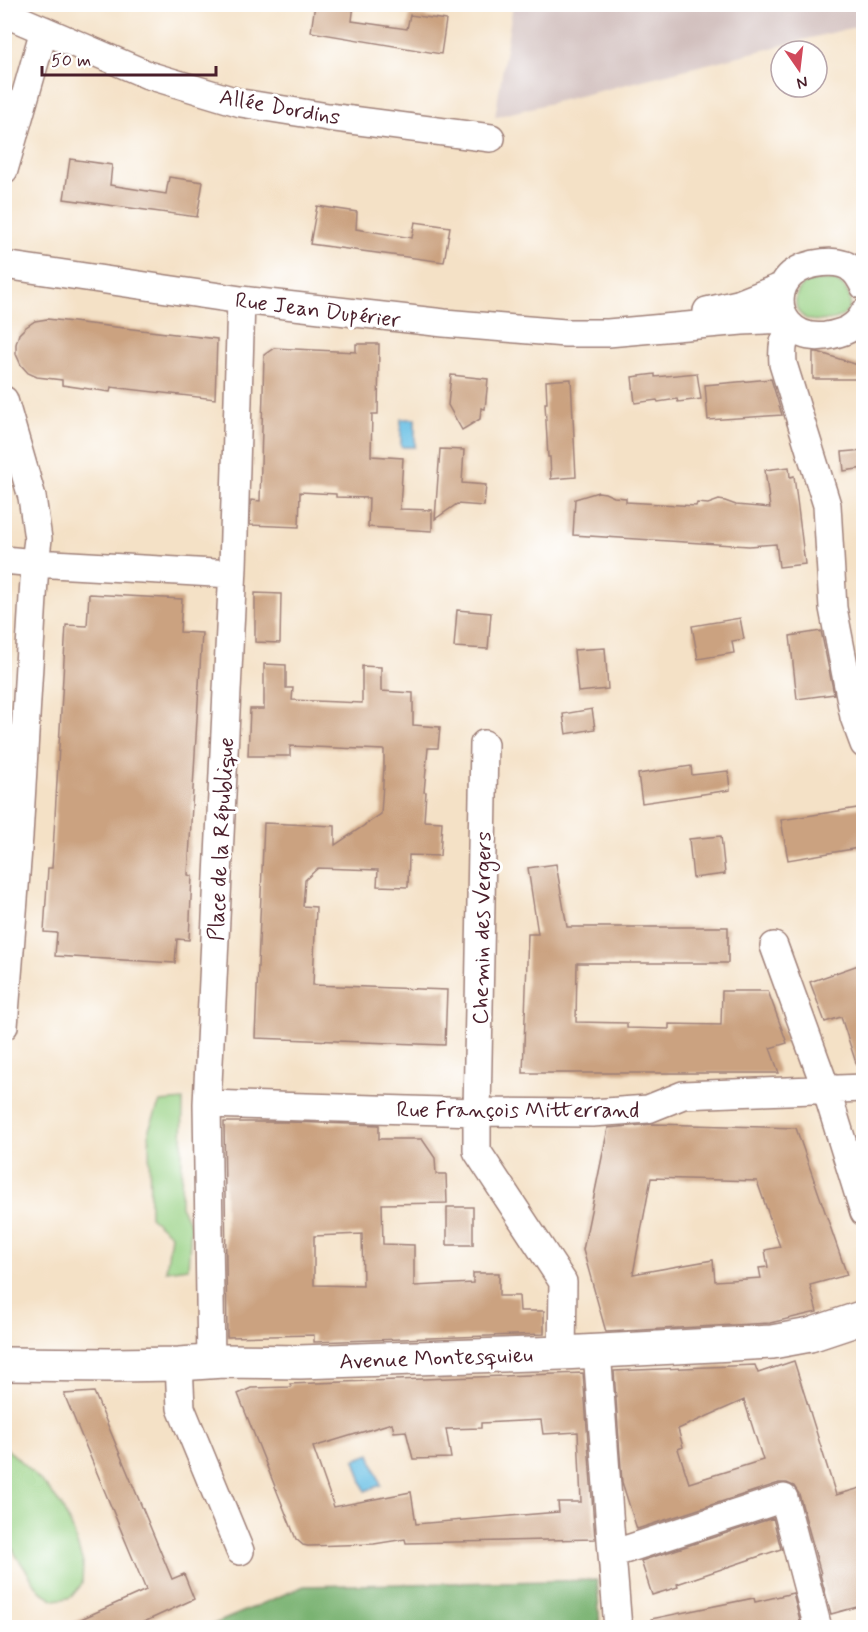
<svg xmlns="http://www.w3.org/2000/svg" width="868" height="1632" font-family="Mynerve,sans-serif">
<style>
.industrial{fill:#d1bfbd}
.green{fill:#98d184;stroke:#717858;stroke-width:1.5}
.forest{fill:#7ab372;stroke:#62694e;stroke-width:1.5}
.water{fill:#67bfe4;stroke:#586f88;stroke-width:1.5}
.building{fill:#cba280;fill-rule:evenodd}
.lines{fill:none;stroke-linecap:round;stroke-linejoin:round}
.minor-casing{stroke:#9f8078;stroke-width:30}
.major-casing{stroke:#9f8078;stroke-width:36}
.minor{stroke:#fff;stroke-width:27}
.major{stroke:#fff;stroke-width:33}
.labels{text-anchor:middle;stroke-width:6;stroke-linejoin:round;paint-order:stroke}
.street-label{font-size:22px;fill:#4a1f2b;stroke:#fff}
</style>
<rect width="100%" height="100%" fill="#fff"/>
<filter id="ink" filterUnits="userSpaceOnUse"><feTurbulence type="fractalNoise" baseFrequency=".0167" numOctaves="2"/><feDisplacementMap in="SourceGraphic" scale="12" xChannelSelector="R" yChannelSelector="G"/><feConvolveMatrix kernelMatrix="1 2 1 2 8 2 1 2 1" color-interpolation-filters="sRGB"/></filter>
<filter id="wash" filterUnits="userSpaceOnUse"><feTurbulence type="fractalNoise" baseFrequency=".008" numOctaves="4" result="noise"/><feDisplacementMap in="SourceGraphic" scale="24" xChannelSelector="R" yChannelSelector="G"/><feGaussianBlur stdDeviation="1.35" result="paint"/><feColorMatrix in="noise" values="0 0 0 0 0 0 0 0 0 0 0 0 0 0 0 0 0 1.4 0 .05"/><feComposite in="paint" operator="in"/></filter>
<g filter="url(#wash)">
<rect width="100%" height="100%" fill="#f4e1c6"/>
<path class="industrial" d="M513,5H863V25L495,117Z"/>
<path class="green" d="M834,280C846,285 857,302 845,314C838,321 812,323 805,318C792,310 793,291 806,283C814,280 826,281 834,280Z
M183,1100L181,1206L191,1226L188,1268L166,1271L171,1235L150,1217L149,1129L160,1102Z
M5,1448L14,1455L46,1486L61,1505L72,1528L83,1563L82,1584L72,1596L68,1598L55,1600L40,1591L15,1554L5,1524Z"/>
<path class="forest" d="M597,1580L600,1627H207L304,1586Z"/>
<path class="water" d="M401,419H415V447H401Z
M370,1454L381,1485L365,1491L355,1460Z"/>
<g id="blocks">
<path class="building" d="M315,4H354L352,21L407,29L410,15L446,20L441,54L311,32Z
M70,159L112,165L110,185L166,194L169,177L203,182L197,217L64,199Z
M317,206L357,212L356,229L412,238L415,222L450,227L444,262L310,244Z
M47,319L217,339L215,399L111,387L110,392L62,385V380L37,377L28,373L21,365L16,354V344L19,334L26,327L35,321Z
M356,344H379L378,414H372L371,456L403,458L400,509L432,510V531L368,527L369,498L336,497V494L300,492L299,527L250,525L251,500L260,501L264,355L274,348L356,352Z
M813,352H818L864,367V379H813Z
M697,373L701,399L678,402L677,399L658,402L657,400L635,403L632,377L655,374V377Z
M451,375L488,379L485,409L481,408L480,419L462,430L448,405Z
M571,379L576,477L551,479L550,457H548L545,403H547L546,381Z
M771,379L782,415L708,420L705,385Z
M440,449L464,450L462,483L486,485L484,506L457,504L435,519Z
M864,450V468L844,471L842,452Z
M789,467L790,477L794,476L805,564L779,567L776,544L749,546L573,535L575,499L598,492L605,493L614,497L626,498V502L696,506L697,503L708,504L719,500L725,501L736,505L770,508L765,470Z
M255,593L281,594L280,643L255,642Z
M89,594L182,599L180,632L202,633L188,875L192,876L189,940L177,939L175,963L55,956L57,933L44,932L48,868H52L66,625L87,626Z
M457,610L491,613L488,649L454,647Z
M740,618L744,639L732,641L734,653L698,659L692,626Z
M821,631L834,694L797,699L790,636Z
M605,648L608,689L578,692L574,650Z
M264,664L286,665V688H293L292,700L362,703V666L381,667V691L413,693V725L440,727L438,748H428L424,792H426L424,821L442,822L440,856L409,855L408,887L377,886L378,870L318,868L305,880L303,906L316,907L313,985L447,990L445,1045L255,1038L264,823L335,826V845L381,814L384,767V750L290,746V756H248L250,709H264Z
M592,709L595,729L566,734L563,714Z
M691,766L692,775L728,771L730,790L642,803L638,774Z
M864,807V847L788,860L781,820Z
M721,836L725,874L693,878L689,839Z
M556,864L567,927H728V963H577L576,1022L627,1023V1028L669,1029V1024L721,1025L722,991H768L787,1043L770,1048L779,1073H523L528,934H538L528,868Z
M864,963V1072H859L841,1017L825,1022L810,982Z
M224,1122H289L379,1125V1139H422L435,1158L436,1174H446L447,1203L382,1204L383,1244L414,1245V1286L473,1283V1273H499V1296H519L520,1311H544V1334L314,1342V1335L227,1337ZM362,1234L363,1286L314,1285V1236Z
M654,1124L796,1128L847,1275L810,1285L817,1312L770,1323L606,1332L583,1250L608,1128ZM651,1178L757,1181L780,1247L765,1250L768,1267L759,1268L761,1278L715,1281L713,1260L633,1274Z
M447,1207H473V1245H447Z
M794,1361L836,1495L864,1487V1605L831,1614L820,1574H821L799,1494L794,1486L787,1483H779L637,1529L622,1482L614,1371L755,1365L758,1373ZM744,1400L763,1460L689,1483L678,1449L683,1447L678,1429Z
M583,1373L595,1539L406,1543L405,1539L374,1544L308,1546L303,1545L296,1539L238,1394L251,1388L291,1387L290,1384ZM541,1420L543,1434L578,1432L581,1502H558L559,1512L416,1524L411,1492L334,1507L313,1447L392,1423L394,1432L406,1431L413,1459L451,1458L446,1429L481,1428V1423Z
M94,1392L172,1579L184,1574L194,1599L131,1628H61L146,1590L64,1394Z
M773,1518L781,1549L677,1584L678,1587L652,1595L641,1561Z
M793,1593L802,1628H652L651,1619L754,1598L755,1602Z"/>
</g>
</g>
<g filter="url(#ink)">
<use href="#blocks" fill-opacity="0" stroke="#9f8078" stroke-width="1.5"/>
<g class="lines">
<g class="minor-casing">
<path id="minor" d="M4,13L148,75L241,103L328,117L491,138
M4,170L44,30
M4,265L241,300L444,323L565,333H608L742,321L784,319
M864,286C861,280 858,274 853,270C839,257 807,262 792,274C778,286 776,309 788,323C798,335 812,338 826,336C842,333 856,329 864,313
M707,311L738,304L783,286
M792,328C782,341 782,348 783,364L827,505L833,608L854,717L864,744
M4,400L32,497L38,539L35,563L19,836L4,1026
M4,560L35,563L232,574
M484,744L477,1112V1151L563,1282L562,1353
M774,946L826,1089L864,1212
M207,1104L477,1112L592,1113L648,1109L683,1095L864,1088
M597,1351L612,1554L784,1498L818,1628
M211,1362L207,1104L233,567L241,300
M179,1364L181,1408L240,1551
M612,1554L618,1628"/>
</g>
<g class="major-casing">
<path id="major" d="M4,1364L112,1365L179,1364L223,1361L300,1362L562,1353L772,1342L810,1335L864,1317"/>
</g>
<use href="#minor" class="minor"/>
<use href="#major" class="major"/>
</g>
</g>
<g class="labels">
<g class="street-label">
<text transform="translate(280 106) rotate(10)" y="8">Allée Dordins</text>
<text transform="translate(318 309) rotate(7)" y="8">Rue Jean Dupérier</text>
<text transform="translate(220 839) rotate(-87)" y="8">Place de la République</text>
<text transform="translate(481 928) rotate(-89)" y="8">Chemin des Vergers</text>
<text x="518" y="1117">Rue François Mitterrand</text>
<text transform="translate(436 1357) rotate(-2)" y="8">Avenue Montesquieu</text>
</g>
</g>
<rect width="868" height="1632" fill="none" stroke="#fff" stroke-width="24"/>
<g transform="translate(799 69) rotate(166)"><circle r="28" fill="#ffffff" stroke="#b7a5aa" stroke-width="1.5"/>
<path d="M0-4.5L10 22L0 15L-10 22Z" fill="#d1495b"/>
<text y="-9" font-size="16" font-weight="bold" text-anchor="middle" fill="#4a1f2b">N</text>
</g>
<path d="M42 66v9h174v-9" fill="none" stroke="#4a1f2b" stroke-width="3"/>
<text x="51" y="66" font-size="18" fill="#4a1f2b" stroke="#ffffff" stroke-width="4.5" paint-order="stroke">50 m</text>
</svg>
